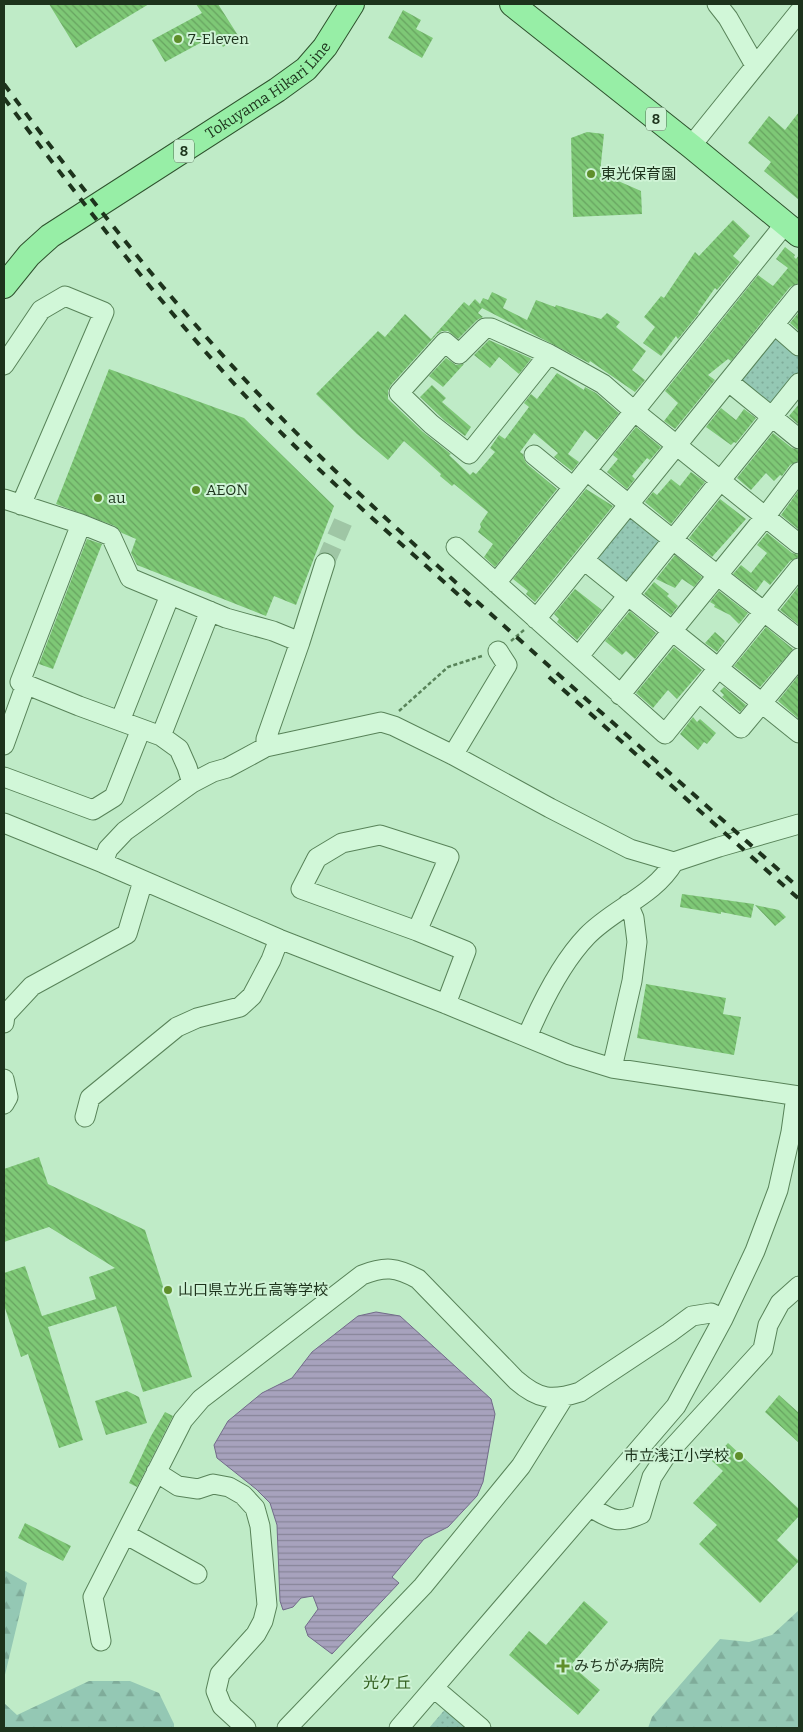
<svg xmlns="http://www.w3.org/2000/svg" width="803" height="1732" font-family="Bitter,'Noto Sans JP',serif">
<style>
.forest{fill:url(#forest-firs)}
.park{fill:url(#park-dots)}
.water{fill:url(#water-rules);stroke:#726a8a}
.building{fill:url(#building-back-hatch)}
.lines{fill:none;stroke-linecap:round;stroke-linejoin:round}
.minor-tunnel{stroke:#9fc6a5;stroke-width:19;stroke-dasharray:19 9;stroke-linecap:butt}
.minor-casing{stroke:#588359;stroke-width:21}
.major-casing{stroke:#2e512d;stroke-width:26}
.path{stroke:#588359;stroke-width:2.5;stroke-dasharray:4 2.5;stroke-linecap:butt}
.minor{stroke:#d1f7d8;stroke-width:19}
.major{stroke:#97eea6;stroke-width:24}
.rail{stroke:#1d331c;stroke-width:4;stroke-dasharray:9 9;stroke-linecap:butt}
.poi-dot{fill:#5f8f2b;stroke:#cef3d5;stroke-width:2}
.labels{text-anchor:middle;stroke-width:4;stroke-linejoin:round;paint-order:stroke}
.shield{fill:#cef3d5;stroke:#526d54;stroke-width:1}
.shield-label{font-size:14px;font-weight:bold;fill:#1d331c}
.poi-label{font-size:15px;fill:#1d331c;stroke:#cef3d5;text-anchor:start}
.street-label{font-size:15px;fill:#1d331c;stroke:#cef3d5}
.neighbourhood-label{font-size:16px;fill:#315e1d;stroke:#cef3d5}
</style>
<defs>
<pattern id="forest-firs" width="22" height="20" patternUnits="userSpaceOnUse" patternTransform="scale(1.25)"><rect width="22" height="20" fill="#94c8b4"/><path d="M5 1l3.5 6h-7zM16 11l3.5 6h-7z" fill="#7fac9a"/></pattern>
<pattern id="park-dots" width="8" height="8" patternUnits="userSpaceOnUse" patternTransform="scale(1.25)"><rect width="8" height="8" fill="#94c8b4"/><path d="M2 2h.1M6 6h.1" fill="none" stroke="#7fac9a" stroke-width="1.8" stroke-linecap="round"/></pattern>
<pattern id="water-rules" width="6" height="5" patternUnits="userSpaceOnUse" patternTransform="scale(1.25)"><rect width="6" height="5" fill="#a7a2bd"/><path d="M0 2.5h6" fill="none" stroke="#878599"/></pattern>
<pattern id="building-back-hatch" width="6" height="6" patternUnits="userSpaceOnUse" patternTransform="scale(1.25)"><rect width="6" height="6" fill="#7ec876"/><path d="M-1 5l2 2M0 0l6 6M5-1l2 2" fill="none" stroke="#67a360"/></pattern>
</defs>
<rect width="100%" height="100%" fill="#bfebc7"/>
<path class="forest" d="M4,1570L27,1583L4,1679Z
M799,1610V1728H648L652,1717L720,1639L749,1642L772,1635Z
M89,1681H130L159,1693L174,1724V1728H4V1703L17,1715Z"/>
<path class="park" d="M776,332L799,351V374L769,410L735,382Z
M629,511L664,541L625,589L589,560Z
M447,1707L472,1728H429Z"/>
<path class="water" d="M376,1312L400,1316L491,1399L495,1414L483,1482L477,1496L448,1527L424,1539L392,1577L399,1583L332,1654L308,1636L305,1627L318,1609L313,1596L301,1598L293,1607L283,1610L280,1601L277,1525L270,1503L256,1489L217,1458L214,1445L228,1421L262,1393L292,1378L312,1352L358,1316Z"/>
<path class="building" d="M49,4H149L76,48Z
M196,4H218L239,37L223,47L215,35L165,62L152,40L202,13Z
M403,10L421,20L416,29L433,38L422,58L388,38Z
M799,112V200L764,171L771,162L748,143L769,116L785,130Z
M587,132L604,134L600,173L641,191L642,214L573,217L571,138Z
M733,220L750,236L733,256L740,262L717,290L715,288L698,312L699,313L678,339L676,336L661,356L643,343L655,327L644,317L661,296L664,298L695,252L699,256Z
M785,247L795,255L794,257L796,259L799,255V283L790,287L731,361L728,359L708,375L715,380L675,429L664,421L678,403L665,391L758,275L773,286L788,268L776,259Z
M492,292L507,299L503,308L527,320L536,300L555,307L556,305L601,319L607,313L620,322L616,327L646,351L632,370L645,380L635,392L590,361L589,363L482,308L478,313L483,317L477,320L458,339L448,331H442L437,334L391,385L388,391V399L423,432L451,454L449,455L470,475L473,472L476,474L495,452L490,448L499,435L505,439L529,407L524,403L531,394L537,399L557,373L584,390L585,387L596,393L619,413L597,440L585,430L568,454L579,462L572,471L554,457L558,453L534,433L520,452L523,454L524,459L527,464L557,489L495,567L484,557L493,544L478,532L481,527L480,524L488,512L454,484L452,486L440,476L441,474L404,441L388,460L357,434L316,394L378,331L385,337L405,314L431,339L464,302L469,306L475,299L480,304L483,298L488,300Z
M799,312V331L790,323Z
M489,340L530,358L531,359L519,374L499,357L490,368L474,355Z
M446,358L456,365L464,364L443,387L429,376Z
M109,369L244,418L334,506L296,605L274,596L266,616L137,565L131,553L136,539L122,533L115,526L56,504Z
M432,385L446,398L442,402L471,427L465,436L445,421L420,397Z
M799,404V425L789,416Z
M721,408L736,420L744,409L756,418L736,443L734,442L731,445L706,427Z
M636,427L661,447L650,460L647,458L632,476L635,479L627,489L607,472L618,459L613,455Z
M773,433L792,448L799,450V461L790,465L782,476L780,475L774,481L766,473L751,490L737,478Z
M691,472L705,482L671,524L645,502L653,492L657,495L671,479L680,486Z
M586,489L613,506L535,602L526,594L528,591L513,579Z
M799,490V530L781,515Z
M720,499L746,519L712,557L689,538Z
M767,533L792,553L799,555V557L790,561L770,585L764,580L756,591L733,574L741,565L751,573L767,553L757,545Z
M87,539L102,544L53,669L39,664Z
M675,555L702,577L694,587L682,579L675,588L656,579Z
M654,582L669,594L667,596L678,606L671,615L644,594Z
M799,586V625L780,610Z
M575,589L602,610L577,640L557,622L559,619L554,614Z
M719,591L748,613L739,624L730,615L714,607L715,605L710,602Z
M630,611L656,633L635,659L626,651L622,655L605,641Z
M766,627L793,649L760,687L734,666Z
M715,632L725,641L717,652L705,643Z
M674,647L702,670L677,699L668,690L653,708L636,693Z
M799,675V719L778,701Z
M724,687L746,705L740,712L722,697L724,695L720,691Z
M693,717L697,722L700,719L716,733L707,744L704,742L698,750L680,734Z
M682,894L754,904L751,918L721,912V914L680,907Z
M755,905L779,910L786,917L775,926Z
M646,984L726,998L723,1014L741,1017L734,1055L637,1038Z
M39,1157L48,1184L145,1230L192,1377L143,1392L116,1306L48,1327L83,1440L59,1448L28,1354L21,1357L4,1305V1273L25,1266L42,1316L96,1299L89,1277L115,1268L49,1227L4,1242V1169Z
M127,1391L139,1397L147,1423L106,1435L95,1401Z
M779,1395L799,1413V1443L765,1412Z
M165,1412L173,1416L137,1487L129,1483L151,1436Z
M728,1443L799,1509V1516L777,1540L799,1561L760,1603L699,1544L717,1525L693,1503L723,1471L712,1461Z
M25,1523L71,1546L63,1561L18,1538Z
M584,1601L608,1622L571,1665L600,1690L578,1715L509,1655L529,1631L546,1645Z"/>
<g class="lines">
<path class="minor-tunnel" d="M325,563L343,522"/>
<g class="minor-casing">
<path id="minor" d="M717,4L728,18L752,60L757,64
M691,146L799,12
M775,325L799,346
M549,354L469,454L431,424L399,393L445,342L459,354L485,328H491L549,354L603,384L634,411L799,544
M4,365L41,310L65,296L104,312L21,505
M729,382L799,439
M534,455L573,487
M587,471L717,575L799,639
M4,499L81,524L20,682L79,706L161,736L179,749L187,767L192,783
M81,524L111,536L130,578L226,618L273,631L300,642
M456,547L665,734L799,568
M584,560L799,733
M496,583L785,224
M536,619L799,294
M579,656L799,383
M699,692L741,728L799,658
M620,695L765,517L799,472
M120,721L170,595
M161,736L210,611
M4,745L26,684
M266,747V739L300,642L325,563
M453,755L507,665L498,651
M4,777L93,810L114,797L141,729
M4,823L103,863L279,939L446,1004L570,1055L612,1068L799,1096
M380,835L449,857L417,931L301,889L317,858L342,843Z
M103,863L108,849L125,831L192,783L213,772L227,768L266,747L381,722L394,726L453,755L550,808L630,849L674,862L719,847L799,824
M417,931L466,951L446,1004
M4,1023L5,1015L32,986L127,934L143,881
M527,1037C541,1004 563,961 587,936C614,908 654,896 674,862
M612,1068L632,981L637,942L634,918L628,904
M4,1079L8,1097L4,1104
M85,1117L90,1098L177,1027L197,1018L240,1007L252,996L271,960L279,939
M156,1472L178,1486L198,1489L213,1484L229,1487L243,1495L255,1508L260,1526L267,1605L263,1621L256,1634L220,1674L216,1691L222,1706L246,1728
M590,1507C611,1519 617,1525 641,1514L652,1477L667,1454L763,1349L768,1325L780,1303L799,1286
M125,1534L197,1574
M101,1641L93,1597L183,1420L201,1399L362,1275C385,1266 396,1267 418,1279L516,1380C539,1400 552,1401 580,1392L669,1333L692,1316L711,1313L723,1319
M434,1688L481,1728
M287,1728L423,1586L521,1466L564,1397
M399,1728L676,1406L723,1319L755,1251L778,1190L791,1132L796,1096"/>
</g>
<g class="major-casing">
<g id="major">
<path d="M512,4L691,146L799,235"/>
<path id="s1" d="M4,286L29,255L50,236L277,90L306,69L325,47L352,4"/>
</g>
</g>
<path class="path" d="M511,641L524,630
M399,711L448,667L482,656"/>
<use href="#minor" class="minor"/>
<use href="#major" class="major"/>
<path class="rail" d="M4,84C81,188 161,290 249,384C316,456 390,522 463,589C574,689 687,788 799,888
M4,98C79,198 154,297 239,389C311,467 393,536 471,606
M549,677L799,899"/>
</g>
<g class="poi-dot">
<circle cx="178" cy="39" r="5"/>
<circle cx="591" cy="174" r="5"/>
<circle cx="196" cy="490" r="5"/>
<circle cx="98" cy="498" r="5"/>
<circle cx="168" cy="1290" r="5"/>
<circle cx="739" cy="1456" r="5"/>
<path d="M560.5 1658.5h5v5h5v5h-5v5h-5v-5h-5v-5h5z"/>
</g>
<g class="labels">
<g class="shield">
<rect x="646" y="107.5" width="20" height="23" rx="4"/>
<rect x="174" y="139.5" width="20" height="23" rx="4"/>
</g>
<g class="shield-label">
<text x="656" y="124">8</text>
<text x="184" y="156">8</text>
</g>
<g class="poi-label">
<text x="188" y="44">7-Eleven</text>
<text x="601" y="179">東光保育園</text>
<text x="206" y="495">AEON</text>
<text x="108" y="503">au</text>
<text x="178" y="1295">山口県立光丘高等学校</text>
<text x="729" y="1461" text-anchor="end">市立浅江小学校</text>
<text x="574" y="1671">みちがみ病院</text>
</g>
<g class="street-label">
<text dy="5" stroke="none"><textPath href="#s1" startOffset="331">Tokuyama Hikari Line</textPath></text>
</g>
<g class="neighbourhood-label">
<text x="387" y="1688">光ケ丘</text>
</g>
</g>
<rect width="803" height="1732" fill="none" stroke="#1d331c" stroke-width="10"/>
</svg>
